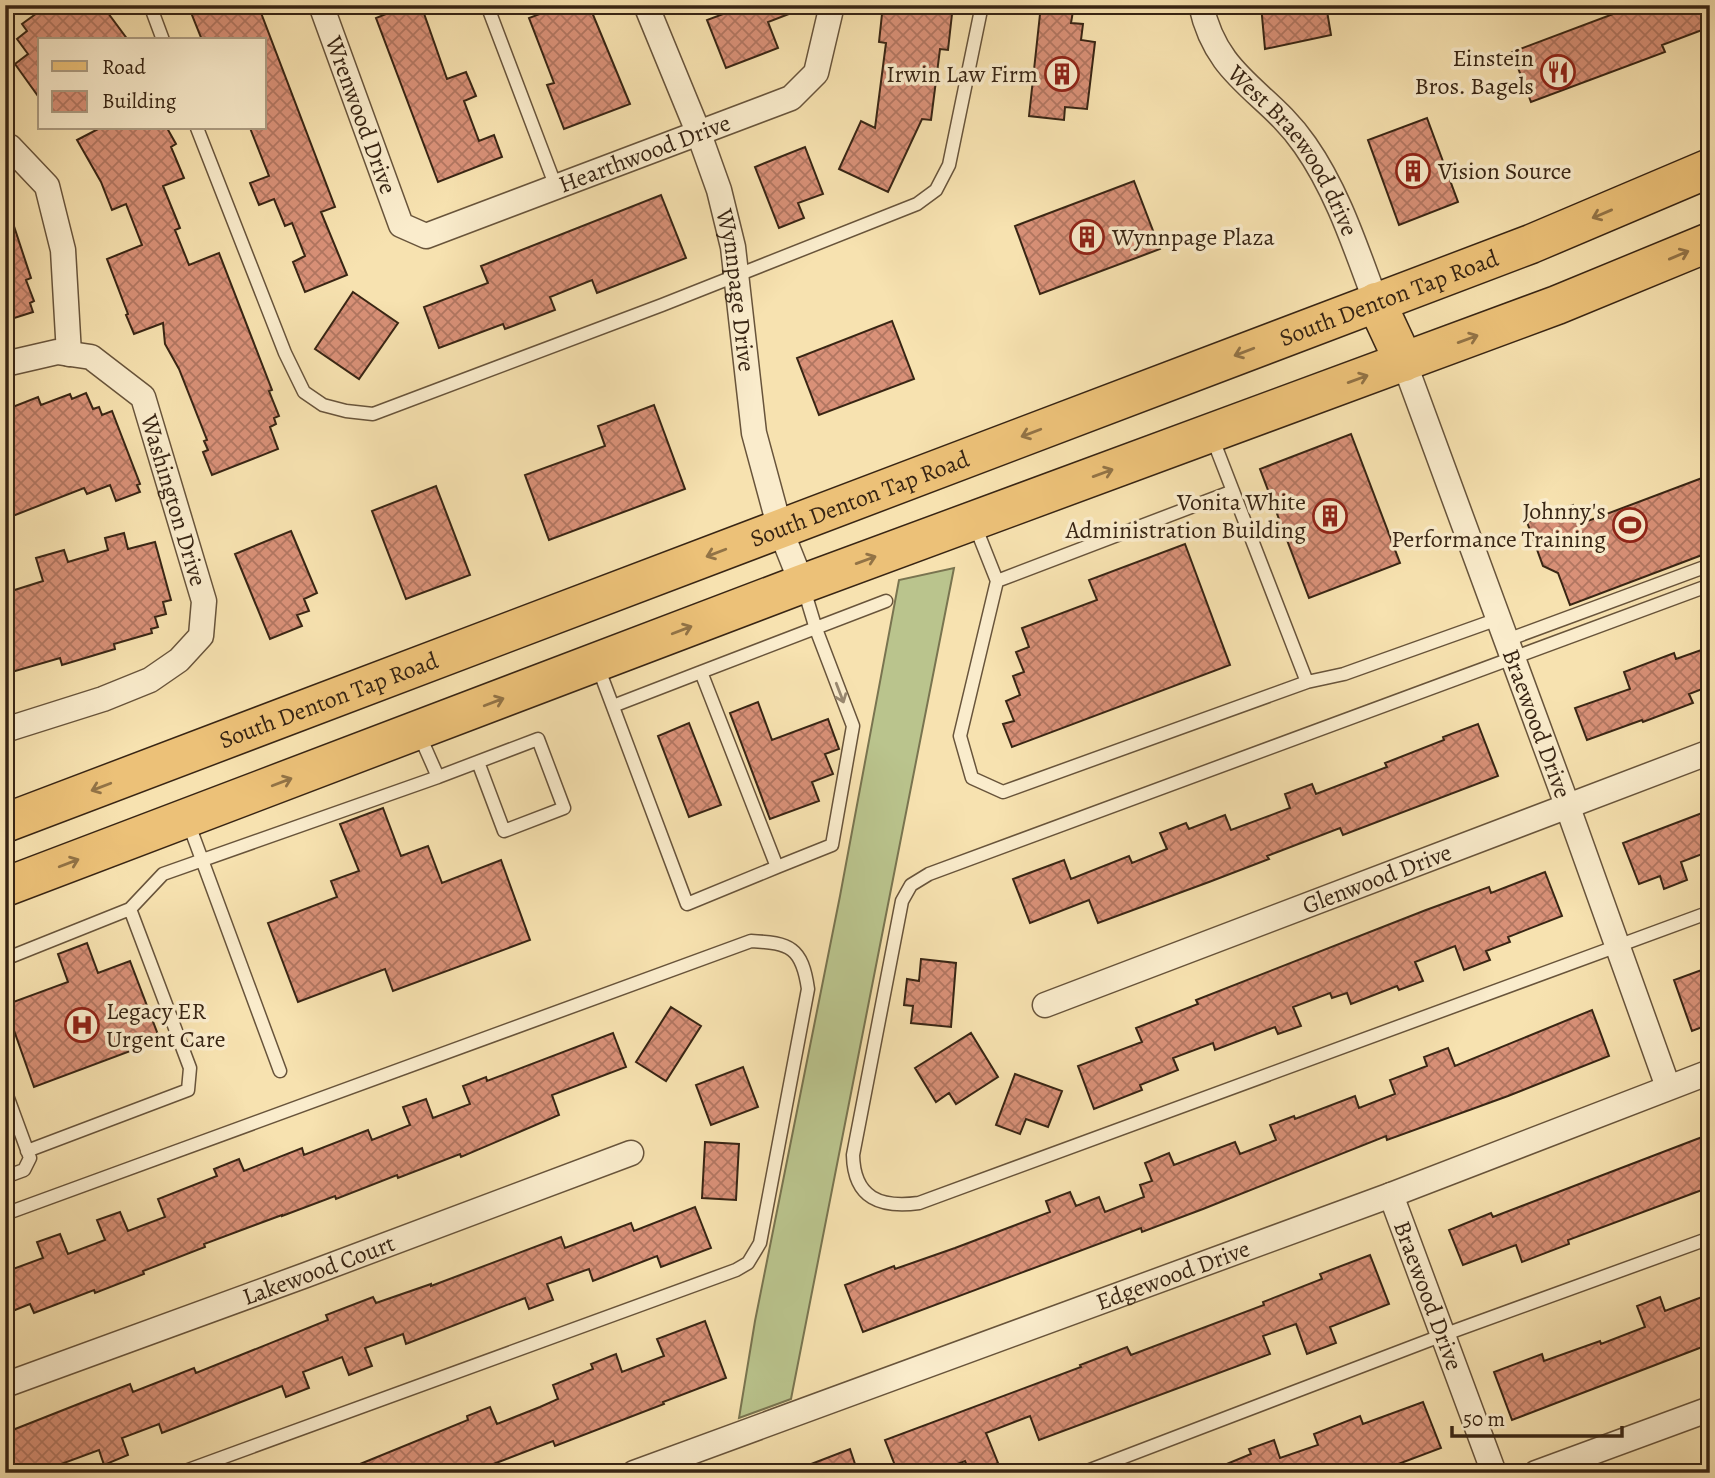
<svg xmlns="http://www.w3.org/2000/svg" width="1715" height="1478" font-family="Alegreya,serif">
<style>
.grass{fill:#bac48d;stroke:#797450;stroke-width:2}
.building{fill:url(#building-cross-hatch);stroke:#382514;stroke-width:2}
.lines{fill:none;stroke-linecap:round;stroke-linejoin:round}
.service-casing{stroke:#68543b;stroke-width:15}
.minor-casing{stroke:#68543b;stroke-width:27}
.primary-casing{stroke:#382514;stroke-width:41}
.service{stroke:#faeccc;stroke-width:12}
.minor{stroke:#faeccc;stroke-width:24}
.primary{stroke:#ecc178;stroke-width:38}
.oneway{stroke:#927346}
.oneway2{stroke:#998870}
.labels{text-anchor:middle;stroke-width:7;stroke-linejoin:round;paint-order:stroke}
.poi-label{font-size:24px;fill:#382514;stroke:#faeccc;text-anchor:end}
.street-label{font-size:24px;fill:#382514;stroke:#faeccc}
</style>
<defs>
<pattern id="building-cross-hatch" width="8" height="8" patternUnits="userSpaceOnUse" patternTransform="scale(1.75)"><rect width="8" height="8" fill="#d99178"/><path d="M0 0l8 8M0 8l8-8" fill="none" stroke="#b17661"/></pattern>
</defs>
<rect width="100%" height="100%" fill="#f7e2b0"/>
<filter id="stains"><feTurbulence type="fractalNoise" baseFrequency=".00286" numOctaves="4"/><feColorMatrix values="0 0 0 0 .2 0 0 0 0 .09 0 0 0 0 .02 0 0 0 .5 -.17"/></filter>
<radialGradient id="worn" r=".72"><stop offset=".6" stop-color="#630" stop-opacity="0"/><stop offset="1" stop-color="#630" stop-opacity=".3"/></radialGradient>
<path class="grass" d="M954,568L791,1399L739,1418L755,1321L840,896L899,580Z"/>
<path class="building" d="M32,5H102L128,40H40V99L15,64L28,54L17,39L27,31L22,24L37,13Z
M188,5H258L335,207L321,212L347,275L305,292L293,262L305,256L292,223L285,226L274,199L259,205L250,183L269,176L250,128H264V40H202Z
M408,5H421L447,79L466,72L476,96L464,101L479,141L494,135L502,157L438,182L376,18Z
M563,5H589L630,104L564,129L547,85L554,83L529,18Z
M747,5L807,7L768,22L778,48L726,68L707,20Z
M883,5H953L948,50L940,49L931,120L922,119L888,192L839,169L861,121L875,128L886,43L879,42Z
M1041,5H1074L1071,23L1083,24L1081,40L1095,42L1087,109L1065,107L1064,120L1029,116Z
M1261,5H1326L1331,35L1265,49Z
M1637,5H1710V27L1662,45L1665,52L1531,102L1512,52Z
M1427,118L1458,202L1399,225L1368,140Z
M100,128H167L176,144L171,147L184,178L163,186L180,228L175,230L189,265L219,253L272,390L269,391L279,416L274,418L276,424L270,427L278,449L212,475L203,452L208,450L204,441L207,440L179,369L165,344L163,323L134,334L126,315L128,314L107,259L142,245L126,204L112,210L101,182L77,140Z
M805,147L823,194L798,203L804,218L779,228L755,167Z
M1134,181L1160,249L1040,294L1015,226Z
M661,195L686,258L597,293L592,280L550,297L555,310L505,329L503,324L439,348L424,307L488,283L481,266Z
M9,211L31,278L26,280L34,301L30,303L33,312L5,321V212Z
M353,292L398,323L359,379L315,349Z
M892,321L914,379L819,415L797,358Z
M86,393L93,409L99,407L102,415L112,411L140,484L137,485L140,492L116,501L110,485L87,494L84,488L5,519V410L38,397L41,405L70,394L72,399Z
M654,405L685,489L549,540L525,475L605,446L598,426Z
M1351,434L1400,563L1309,598L1260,469Z
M1710,475V552L1570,605L1558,573L1543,566L1527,522L1573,505L1580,524Z
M436,486L470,575L406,599L372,511Z
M291,531L317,593L304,599L309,611L297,615L302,626L270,639L235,554Z
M124,533L128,549L155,542L171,600L163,602L166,614L155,617L158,627L151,629L152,633L114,644L115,649L62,665L60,658L5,674V593L43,581L36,558L64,550L68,562L108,550L105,538Z
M1185,544L1230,665L1012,747L1003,724L1014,721L1006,701L1020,695L1013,676L1024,672L1016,652L1029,647L1022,628L1097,600L1089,580Z
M1710,647V686L1689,694L1693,703L1643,722L1642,720L1587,740L1575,708L1630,689L1624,672L1674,653L1676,659Z
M758,702L772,740L828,719L839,749L825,754L833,774L812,782L819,801L770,819L730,713Z
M689,723L721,805L689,817L658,736Z
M1478,724L1498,776L1343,835L1340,828L1267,856L1269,859L1209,882L1098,923L1089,900L1030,923L1013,879L1064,860L1071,879L1129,856L1132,863L1167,849L1160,833L1186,823L1189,829L1225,815L1231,830L1290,808L1285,794L1312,784L1316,794L1387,767L1385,763L1444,740L1443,737Z
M383,808L401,856L428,846L442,883L501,860L530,940L393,991L385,969L298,1002L268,923L337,897L331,881L359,871L340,824Z
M1710,810V851L1681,862L1687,880L1664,889L1660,876L1639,884L1623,843Z
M1545,872L1562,916L1508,937L1510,942L1486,951L1490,960L1464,970L1455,946L1415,962L1423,981L1399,990L1397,986L1351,1004L1347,993L1332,998L1330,993L1293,1007L1301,1026L1278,1034L1275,1027L1215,1050L1213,1043L1173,1058L1178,1070L1140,1085L1142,1090L1094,1109L1078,1066L1142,1042L1136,1028L1198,1004L1196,1000L1426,910L1489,887L1491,893Z
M87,943L98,973L130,961L160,1040L34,1087L5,1005L68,982L58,954Z
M921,959L956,963L951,1027L911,1023L913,1006L904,1005L907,979L919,981Z
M1710,967V1024L1692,1031L1674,980Z
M671,1007L701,1026L666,1081L636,1062Z
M1592,1010L1609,1056L1508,1096L1387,1140L1386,1136L1203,1209L1142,1232L1141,1228L863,1332L845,1285L894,1266L895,1269L955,1248L1050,1212L1046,1201L1070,1192L1076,1206L1099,1197L1105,1212L1144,1197L1140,1185L1152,1181L1145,1163L1169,1153L1174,1165L1235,1142L1240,1154L1276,1140L1270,1125L1294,1116L1295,1119L1355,1096L1359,1108L1395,1094L1390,1080L1427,1066L1424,1057L1448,1048L1455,1066Z
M613,1033L626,1067L552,1095L559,1115L461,1157L460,1154L398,1178L397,1175L336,1199L335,1196L282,1216V1215L204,1244L205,1247L143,1271L144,1274L95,1293L94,1290L34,1313L30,1304L5,1314V1272L43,1258L37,1242L60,1234L68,1254L105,1240L97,1220L120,1212L128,1231L165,1217L158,1199L217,1176L214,1169L239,1159L244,1171L302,1148L304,1155L368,1130L372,1140L410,1125L403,1107L426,1099L433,1118L470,1104L463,1086L486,1077L487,1081Z
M971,1033L998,1077L956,1104L949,1093L936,1102L915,1068Z
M743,1067L758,1107L711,1125L696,1085Z
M1015,1074L1062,1091L1048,1127L1026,1119L1020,1134L996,1125Z
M1710,1134V1187L1568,1240L1569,1244L1522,1262L1516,1245L1463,1265L1449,1230L1491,1213L1493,1217Z
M705,1142L739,1144L736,1200L702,1198Z
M695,1207L711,1248L661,1267L657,1256L593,1281L589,1269L547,1284L553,1300L529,1309L525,1298L406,1344L403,1334L365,1348L372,1366L349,1375L342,1357L303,1372L309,1388L286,1397L282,1386L162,1433L159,1424L122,1438L128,1455L104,1465L99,1450L61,1464L65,1473H5V1433L81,1403L130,1384L133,1392L194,1368L196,1373L328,1320L326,1315L373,1297L376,1303L431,1284V1286L561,1237L565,1248L631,1223L634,1231Z
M1370,1255L1389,1304L1330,1327L1336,1343L1307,1354L1296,1324L1263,1336L1270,1354L1039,1440L1030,1416L986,1433L998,1463L973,1473H970L965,1461L935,1473H898L885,1440L1081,1367L1080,1365L1127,1347L1131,1355L1264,1305L1263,1302L1322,1279L1320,1274Z
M1710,1294V1344L1512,1420L1494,1372L1542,1354L1544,1361L1600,1341L1601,1344L1645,1327L1637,1306L1660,1297L1665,1311Z
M705,1321L726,1378L663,1402L664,1404L555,1446L553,1441L470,1473H338L468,1420L467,1416L490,1407L497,1424L540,1407L558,1399L553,1385L593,1369L591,1364L616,1354L622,1372L664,1356L657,1339Z
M1423,1402L1441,1448L1393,1466L1392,1464L1368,1473H1205L1251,1454L1249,1449L1274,1440L1280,1458L1318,1445L1314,1434L1360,1416L1363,1424Z
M850,1449L858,1473H793V1471Z"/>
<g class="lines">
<g class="service-casing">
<path id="service" d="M150,5L163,40
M487,5L556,187
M197,128L285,353L304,392L323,405L346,411L373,414L662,305L917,204L936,190L949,165L982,5
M1212,437L1307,682L1344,674L1498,619
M974,523L997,581L1233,491
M997,581L960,736L972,778L1003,792L1307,682
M1710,585L929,874L911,885L902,901L853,1155C854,1199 881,1208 919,1203L1710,912
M1507,640L1710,565
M598,667L687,904L777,867L701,672L886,601
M613,706L701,672
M438,777L538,739L564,808L504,831L478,762
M188,822L280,1071
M777,867L832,845L853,726L816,629L803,586
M5,959L130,909L163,874L438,777L419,734
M5,1090L30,1158L24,1170L5,1177
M27,1151L188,1090L190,1068L130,909
M5,1214L751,941C790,943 802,947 808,989L760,1243L748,1263L736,1270L180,1473
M1082,1473L1443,1335L1710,1238"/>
</g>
<g class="minor-casing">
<g id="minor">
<path id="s1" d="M321,5L401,225L426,236L791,98L816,73L832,5"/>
<path id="s2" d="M646,5L699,134L719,190L733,247L754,433L780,529L802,584"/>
<path id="s3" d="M1201,5C1217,79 1267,90 1305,145C1338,192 1356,249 1376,302"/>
<path d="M5,145L10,147L47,186L63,250L69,354"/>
<path id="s4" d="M1404,362L1567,805L1668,1087"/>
<path id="s5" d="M5,364L57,352L91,357L143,397L204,601L201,636L179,660L150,680L103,699L5,730"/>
<path id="s6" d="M1045,1005L1710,752"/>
<path id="s7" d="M1391,1195L1494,1473"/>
<path id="s8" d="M5,1385L306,1275L631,1153"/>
<path id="s9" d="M634,1473L1391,1195L1710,1072"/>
<path d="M1536,1473L1710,1409"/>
</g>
</g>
<g class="primary-casing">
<g id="primary">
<path d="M1376,302L1404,362"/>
<path id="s10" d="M5,823L1531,244L1710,168"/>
<path d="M5,887L802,584L1557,305L1710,242"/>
</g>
</g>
<use href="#service" class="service"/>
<use href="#minor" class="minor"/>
<use href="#primary" class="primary"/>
</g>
<defs><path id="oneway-shaft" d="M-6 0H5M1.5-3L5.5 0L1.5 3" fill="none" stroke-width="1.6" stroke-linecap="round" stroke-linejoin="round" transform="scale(1.75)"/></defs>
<g class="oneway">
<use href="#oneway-shaft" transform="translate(1602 214) rotate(157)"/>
<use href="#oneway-shaft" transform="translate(1679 255) rotate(-23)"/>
<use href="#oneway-shaft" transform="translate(1468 339) rotate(-20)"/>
<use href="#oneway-shaft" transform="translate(1244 352) rotate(159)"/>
<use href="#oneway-shaft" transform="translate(1358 379) rotate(-20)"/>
<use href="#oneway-shaft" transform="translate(1031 433) rotate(159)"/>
<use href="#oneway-shaft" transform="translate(1103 473) rotate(-20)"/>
<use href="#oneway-shaft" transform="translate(716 553) rotate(159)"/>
<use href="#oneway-shaft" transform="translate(866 560) rotate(-20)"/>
<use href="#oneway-shaft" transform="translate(682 630) rotate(-21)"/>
<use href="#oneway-shaft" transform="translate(494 702) rotate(-21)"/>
<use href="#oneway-shaft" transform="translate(282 782) rotate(-21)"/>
<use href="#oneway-shaft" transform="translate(101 787) rotate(159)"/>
<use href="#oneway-shaft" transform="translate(69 863) rotate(-21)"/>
</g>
<use class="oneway2" href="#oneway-shaft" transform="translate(840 693) rotate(69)"/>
<defs>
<g id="restaurant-ring" transform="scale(1.75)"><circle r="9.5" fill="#faeccc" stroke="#8f2418" stroke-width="1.5"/><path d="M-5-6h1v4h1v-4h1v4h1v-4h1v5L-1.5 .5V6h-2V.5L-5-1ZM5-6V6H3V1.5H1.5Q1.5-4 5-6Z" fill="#8f2418"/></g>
<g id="building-ring" transform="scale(1.75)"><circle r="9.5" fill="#faeccc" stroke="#8f2418" stroke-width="1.5"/><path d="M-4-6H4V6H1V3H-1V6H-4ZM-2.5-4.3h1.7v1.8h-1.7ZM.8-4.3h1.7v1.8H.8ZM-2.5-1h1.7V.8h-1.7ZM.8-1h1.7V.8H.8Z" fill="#8f2418"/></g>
<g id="stadium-ring" transform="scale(1.75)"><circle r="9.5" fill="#faeccc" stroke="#8f2418" stroke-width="1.5"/><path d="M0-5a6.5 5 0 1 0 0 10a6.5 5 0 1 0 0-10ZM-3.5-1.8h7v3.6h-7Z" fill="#8f2418"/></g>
<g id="hospital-ring" transform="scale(1.75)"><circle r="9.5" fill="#faeccc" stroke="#8f2418" stroke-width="1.5"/><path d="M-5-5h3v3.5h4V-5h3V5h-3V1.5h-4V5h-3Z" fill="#8f2418"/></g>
</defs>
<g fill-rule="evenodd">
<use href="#restaurant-ring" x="1558" y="72"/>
<use href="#building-ring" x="1062" y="74"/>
<use href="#building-ring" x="1413" y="171"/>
<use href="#building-ring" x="1087" y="237"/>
<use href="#building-ring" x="1330" y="516"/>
<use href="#stadium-ring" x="1630" y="525"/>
<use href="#hospital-ring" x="82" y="1025"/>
</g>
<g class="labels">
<g class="poi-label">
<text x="1534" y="66">Einstein<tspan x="1534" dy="28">Bros. Bagels</tspan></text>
<text x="1038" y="82">Irwin Law Firm</text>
<text x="1438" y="179" text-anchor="start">Vision Source</text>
<text x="1112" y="245" text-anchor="start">Wynnpage Plaza</text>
<text x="1306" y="510">Vonita White<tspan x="1306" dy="28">Administration Building</tspan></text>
<text x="1606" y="519">Johnny's<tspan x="1606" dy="28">Performance Training</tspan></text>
<text x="106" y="1019" text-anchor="start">Legacy ER<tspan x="106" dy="28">Urgent Care</tspan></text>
</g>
<g class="street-label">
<text dy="8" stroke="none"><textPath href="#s1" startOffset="117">Wrenwood Drive</textPath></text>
<text dy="8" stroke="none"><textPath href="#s3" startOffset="175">West Braewood drive</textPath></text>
<text dy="8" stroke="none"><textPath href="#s1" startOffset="495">Hearthwood Drive</textPath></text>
<text dy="8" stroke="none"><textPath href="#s2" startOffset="301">Wynnpage Drive</textPath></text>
<text dy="8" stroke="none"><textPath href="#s10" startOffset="1480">South Denton Tap Road</textPath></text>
<text dy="8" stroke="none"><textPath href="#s10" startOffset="914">South Denton Tap Road</textPath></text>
<text dy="8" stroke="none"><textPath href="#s5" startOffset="261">Washington Drive</textPath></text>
<text dy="8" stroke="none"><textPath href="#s10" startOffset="346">South Denton Tap Road</textPath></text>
<text dy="8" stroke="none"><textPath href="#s4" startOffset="385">Braewood Drive</textPath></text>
<text dy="8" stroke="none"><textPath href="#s6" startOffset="355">Glenwood Drive</textPath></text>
<text dy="8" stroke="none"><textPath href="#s8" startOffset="334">Lakewood Court</textPath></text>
<text dy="8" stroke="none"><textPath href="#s9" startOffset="574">Edgewood Drive</textPath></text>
<text dy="8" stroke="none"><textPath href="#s7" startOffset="107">Braewood Drive</textPath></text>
</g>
</g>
<rect width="1715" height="1478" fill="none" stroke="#f7e2b0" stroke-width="28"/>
<rect x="7" y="7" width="1701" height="1464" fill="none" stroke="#382514" stroke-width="3.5"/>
<rect x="14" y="14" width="1687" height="1450" fill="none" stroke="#382514" stroke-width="2"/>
<rect x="38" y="38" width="228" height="91" fill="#faeccc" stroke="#ac9c82" stroke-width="2"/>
<rect x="52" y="61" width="35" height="10" fill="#ecc178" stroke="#ac9c82" stroke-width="2"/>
<text x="102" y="74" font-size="21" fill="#382514">Road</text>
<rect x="52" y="91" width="35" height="21" fill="url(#building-cross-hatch)" stroke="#ac9c82" stroke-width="2"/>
<text x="102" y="108" font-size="21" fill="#382514">Building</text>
<path d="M1452 1426v10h170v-10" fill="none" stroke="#382514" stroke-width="3.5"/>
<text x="1463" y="1426" font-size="21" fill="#382514" stroke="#faeccc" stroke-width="5" paint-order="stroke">50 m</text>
<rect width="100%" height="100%" filter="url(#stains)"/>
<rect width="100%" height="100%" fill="url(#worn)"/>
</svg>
